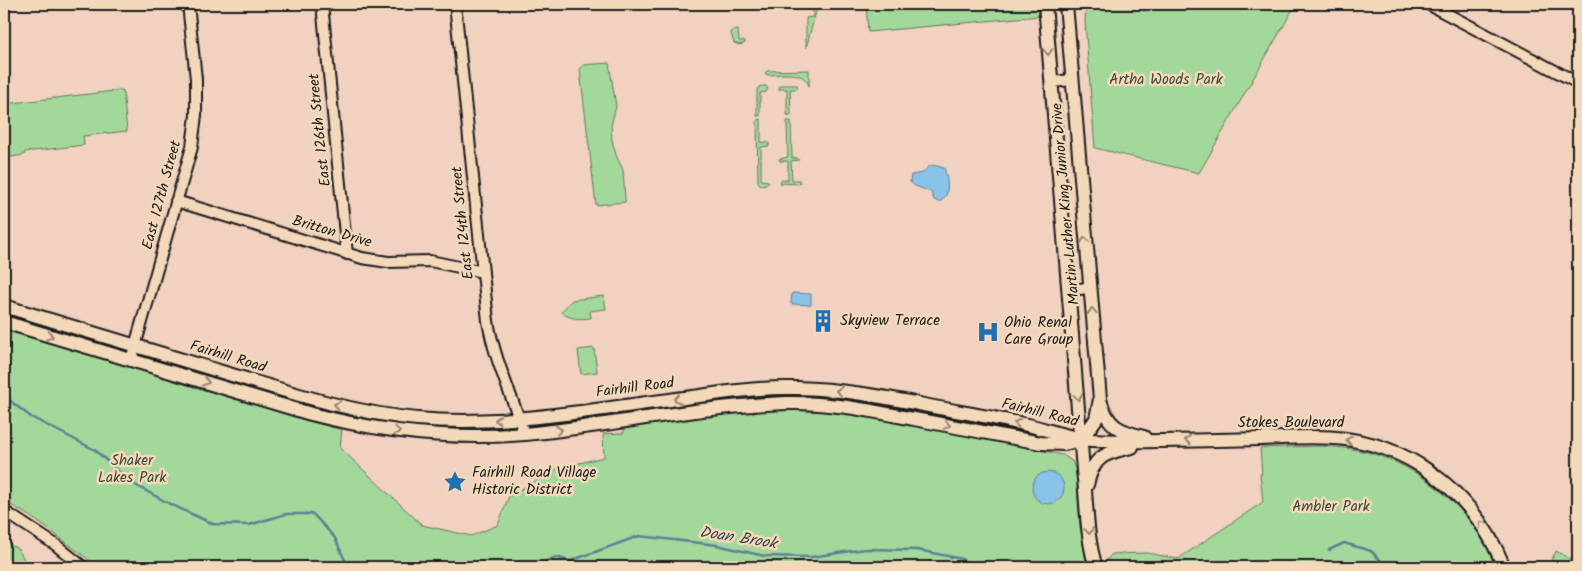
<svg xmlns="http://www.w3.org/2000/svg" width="1582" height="571" font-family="Kalam,sans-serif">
  <rect width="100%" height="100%" fill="#f1d1c0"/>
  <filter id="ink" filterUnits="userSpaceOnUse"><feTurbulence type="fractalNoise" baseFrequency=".02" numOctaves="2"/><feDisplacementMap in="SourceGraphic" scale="10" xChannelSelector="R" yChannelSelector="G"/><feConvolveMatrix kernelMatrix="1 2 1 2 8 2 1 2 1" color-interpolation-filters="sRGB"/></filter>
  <g filter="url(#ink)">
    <path fill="#a3d89b" stroke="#607a5c" d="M813 4H818L806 48V18L813 17Z
      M866 4H1039V16L868 32Z
      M1086 4H1296L1199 173 1095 148 1085 22Z
      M733 30H738L739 41H745V43L740 45 734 43 731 33Z
      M609 63 616 106 611 126 612 140 616 155 623 170 625 199V202L596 205 580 70 583 65Z
      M809 70V86C804 69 781 75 767 75L765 73 767 71Z
      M780 85H797L798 86 797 89H790L791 115H787V89H779Z
      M763 86H766L768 89 766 92 760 93V116H757V90L759 87Z
      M123 90 127 131 83 136 84 145 25 152 24 155 4 158V104Z
      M761 119V142L769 143V146L761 147V180L768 181 769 183 761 185 758 182 757 120Z
      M787 121H791L792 158H797L799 160 791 161 792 180H799L800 182 798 184 780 183 781 180H788V161H780L779 159 788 157Z
      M604 296 606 309 590 311 591 318C579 319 571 320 561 312L572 300Z
      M4 311 121 346 119 350 4 315Z
      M4 328 301 419 342 430 340 448 422 525 471 536 498 525 509 496 559 468 604 457 603 434 624 433V428C676 421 733 409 786 410 879 411 972 436 1063 455L1072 461 1076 471 1080 527 1087 567H98C68 544 38 519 4 501Z
      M594 348 597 372 581 374 578 350Z
      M146 354 413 423 412 428 347 417 309 408 145 358Z
      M795 392 861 398 860 402 812 397 761 398V394Z
      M745 394 746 399 532 427 531 422Z
      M908 407 1036 433 1035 435 909 410Z
      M424 425H511L508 429 474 430 426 428Z
      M1319 446C1340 447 1360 449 1380 456 1431 474 1477 516 1495 567H1107L1106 561 1112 554 1148 553 1178 559 1263 502 1260 474H1262L1260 448Z
      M4 541 18 549 29 567H4Z
      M1556 551 1578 563V567H1548Z"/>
    <path fill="#89c3e8" stroke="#5d8096" d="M933 165 944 168C948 179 951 197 939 202L934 200 931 192 915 186 910 182 911 175 923 173 928 167Z
      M792 293 811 294V305L791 304Z
      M1032 488a16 16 0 1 1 32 0a16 16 0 1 1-32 0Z"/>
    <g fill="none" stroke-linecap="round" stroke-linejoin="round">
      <path stroke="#5d8096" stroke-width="2.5" d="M4 396 31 417 95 450 130 482 168 503 213 524 249 525 286 514H313L335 538 348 567
        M1329 550 1344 543 1371 551 1383 563 1384 567
        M534 567 556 557 570 561 639 536 717 545 764 556 811 557 865 549 918 550 962 559 972 567"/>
      <defs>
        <path id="minor" d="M322 4 347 254
          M455 4 488 321C495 363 512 394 524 434
          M1428 4 1578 83
          M1051 82 1073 80
          M176 201 362 258 388 262 430 261 483 272
          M1069 290 1089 288
          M131 360 192 147 196 115V79L188 4
          M4 511 56 545 83 567"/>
        <path id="major" d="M1045 4 1083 470C1087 502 1086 537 1096 567
          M1066 4 1100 399 1096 419 1081 440
          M4 306C80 329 156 352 232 375 292 393 353 413 417 419 506 427 596 409 685 398 722 393 759 387 796 388 841 389 885 397 929 406 960 412 992 417 1023 424 1045 428 1069 439 1092 440 1147 443 1203 440 1258 439 1287 438 1317 435 1346 439 1419 449 1477 499 1504 567
          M4 322 311 414C381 432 453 440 525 434 612 426 699 406 787 403 830 402 872 411 914 419 956 427 999 435 1041 443L1064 444 1080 440
          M1100 400C1108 427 1119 431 1144 437
          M1087 485C1093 456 1105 453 1132 447"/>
      </defs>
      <use href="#minor" stroke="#1c1c1c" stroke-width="14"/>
      <use href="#major" stroke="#1c1c1c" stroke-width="16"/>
      <use href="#minor" stroke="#f4d8ba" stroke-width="10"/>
      <use href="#major" stroke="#f4d8ba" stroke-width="12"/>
    </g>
    <defs><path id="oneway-chevron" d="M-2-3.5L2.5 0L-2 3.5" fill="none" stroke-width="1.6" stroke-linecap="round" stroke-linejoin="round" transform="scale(1.25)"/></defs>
    <g stroke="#938373">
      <use href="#oneway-chevron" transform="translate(1048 52) rotate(86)"/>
      <use href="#oneway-chevron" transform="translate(1085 240) rotate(-95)"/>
      <use href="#oneway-chevron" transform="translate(1092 311) rotate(-95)"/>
      <use href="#oneway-chevron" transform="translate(50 336) rotate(17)"/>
      <use href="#oneway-chevron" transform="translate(206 382) rotate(17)"/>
      <use href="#oneway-chevron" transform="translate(839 391) rotate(-174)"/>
      <use href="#oneway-chevron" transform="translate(1078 397) rotate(85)"/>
      <use href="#oneway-chevron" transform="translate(677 399) rotate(173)"/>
      <use href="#oneway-chevron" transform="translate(337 405) rotate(-166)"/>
      <use href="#oneway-chevron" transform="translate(498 420) rotate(178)"/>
      <use href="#oneway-chevron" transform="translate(1017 423) rotate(-169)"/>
      <use href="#oneway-chevron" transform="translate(947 425) rotate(11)"/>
      <use href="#oneway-chevron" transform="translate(559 430) rotate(-7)"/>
      <use href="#oneway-chevron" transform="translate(397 431) rotate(7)"/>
      <use href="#oneway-chevron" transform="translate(1188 440) rotate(179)"/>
      <use href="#oneway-chevron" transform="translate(1349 440) rotate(-171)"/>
      <use href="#oneway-chevron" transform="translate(1482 524) rotate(-124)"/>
      <use href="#oneway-chevron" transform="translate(1089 531) rotate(83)"/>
    </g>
  </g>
  <defs>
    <symbol id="building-bare" viewBox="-9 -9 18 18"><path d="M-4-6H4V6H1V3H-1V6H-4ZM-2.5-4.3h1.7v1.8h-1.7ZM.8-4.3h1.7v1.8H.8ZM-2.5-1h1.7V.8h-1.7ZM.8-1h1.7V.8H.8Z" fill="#1f6fb2" stroke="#f4d8ba" stroke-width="2.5" paint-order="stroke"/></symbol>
    <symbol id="hospital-bare" viewBox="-9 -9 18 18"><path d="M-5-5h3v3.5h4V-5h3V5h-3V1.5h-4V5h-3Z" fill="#1f6fb2" stroke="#f4d8ba" stroke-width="2.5" paint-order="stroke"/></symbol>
    <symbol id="sight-bare" viewBox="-9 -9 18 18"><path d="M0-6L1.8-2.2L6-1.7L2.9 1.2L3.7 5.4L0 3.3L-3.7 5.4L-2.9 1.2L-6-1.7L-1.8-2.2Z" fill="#1f6fb2" stroke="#f4d8ba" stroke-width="2.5" paint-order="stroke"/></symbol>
  </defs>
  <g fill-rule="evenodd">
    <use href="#building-bare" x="807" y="305" width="32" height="32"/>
    <use href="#hospital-bare" x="972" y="316" width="32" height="32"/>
    <use href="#sight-bare" x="439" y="466" width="32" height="32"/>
  </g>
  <g text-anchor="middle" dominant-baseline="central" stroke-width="5" stroke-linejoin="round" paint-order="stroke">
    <g font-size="15" fill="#3e4b3c" stroke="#f4d8ba">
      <text x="1166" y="80">Artha Woods Park</text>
      <text x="132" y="461">Shaker<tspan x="132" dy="17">Lakes Park</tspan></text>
      <text x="1331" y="507">Ambler Park</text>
    </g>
    <g font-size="15" fill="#1c1c1c" stroke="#f4d8ba">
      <text transform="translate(320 130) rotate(-96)">East 126th Street</text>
      <text transform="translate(162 195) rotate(-75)">East 127th Street</text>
      <text transform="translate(1066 204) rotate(-95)">Martin Luther King Junior Drive</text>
      <text transform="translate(463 223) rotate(-96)">East 124th Street</text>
      <text transform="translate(332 232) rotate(16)">Britton Drive</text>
      <text transform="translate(228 357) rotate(17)">Fairhill Road</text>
      <text transform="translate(635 388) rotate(-7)">Fairhill Road</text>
      <text transform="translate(1040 413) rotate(14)">Fairhill Road</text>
      <text x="1291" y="423">Stokes Boulevard</text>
    </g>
    <g font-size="15" fill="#1c1c1c" stroke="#f4d8ba" text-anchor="start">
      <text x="840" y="321">Skyview Terrace</text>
      <text x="1004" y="323">Ohio Renal<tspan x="1004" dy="17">Care Group</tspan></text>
      <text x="472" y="473">Fairhill Road Village<tspan x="472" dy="17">Historic District</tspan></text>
    </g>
    <g font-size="16" font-style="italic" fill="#37464f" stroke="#f4d8ba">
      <text transform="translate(738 538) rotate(9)">Doan Brook</text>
    </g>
  </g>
  <rect width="1582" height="571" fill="none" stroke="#f4d8ba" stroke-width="20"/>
  <rect x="10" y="10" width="1562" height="551" fill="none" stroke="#1c1c1c" stroke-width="2" filter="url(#ink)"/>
</svg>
